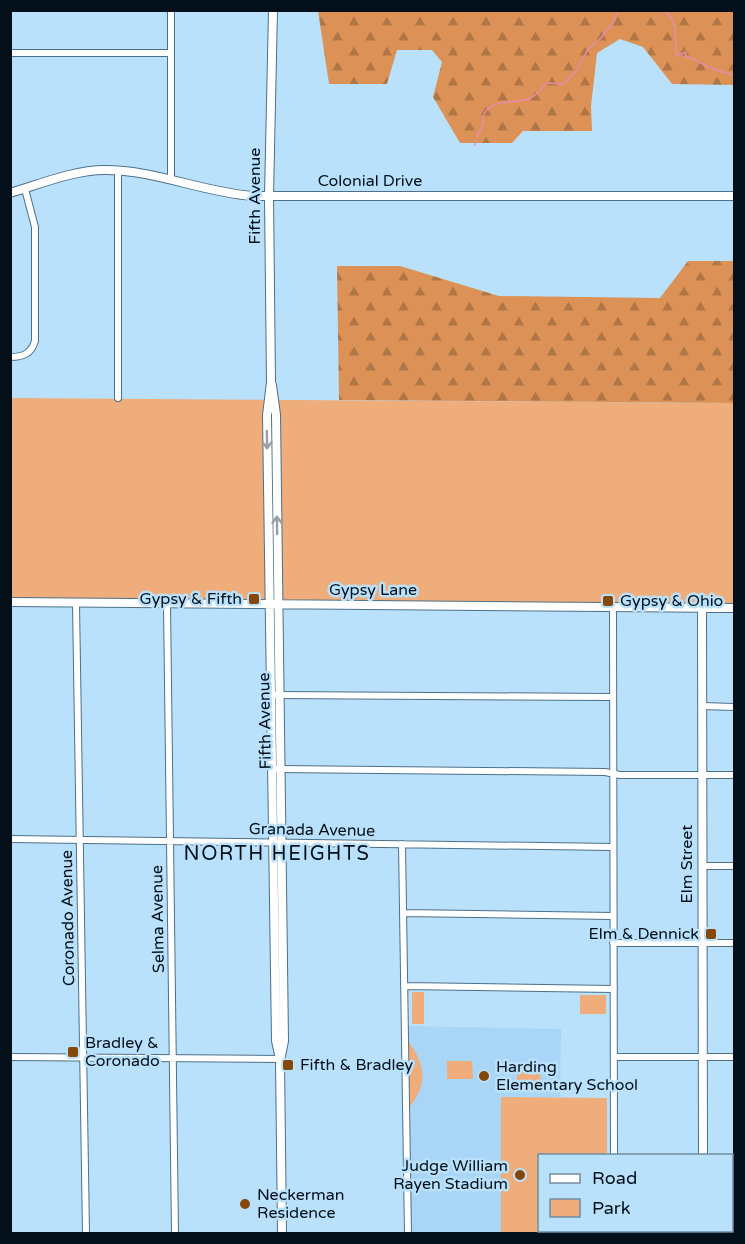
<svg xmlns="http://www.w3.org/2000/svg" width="745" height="1244" font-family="'Varela Round',sans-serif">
  <defs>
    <pattern id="forest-firs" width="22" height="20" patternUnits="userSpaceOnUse" patternTransform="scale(1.5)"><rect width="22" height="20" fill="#dc9256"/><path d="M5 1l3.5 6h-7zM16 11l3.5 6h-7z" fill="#b07646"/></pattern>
  </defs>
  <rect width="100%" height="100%" fill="#bae1fc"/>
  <path fill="#a9d6f6" d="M405 1026 561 1029 560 1097H501V1233H408Z"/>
  <path fill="#eead7a" d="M10 398 734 403V608L278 605 280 1059 269 605 11 602Z
    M412 992H424V1024H412Z
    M580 995H606V1014H580Z
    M405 1038C427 1063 429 1086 406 1111Z
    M447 1061H472L473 1079H447Z
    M517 1069H540L541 1089H517Z
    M501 1097 607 1098V1155L540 1156V1230H608V1233H501Z"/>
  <path fill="url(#forest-firs)" d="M318 11H734V85L672 84 643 47 620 39 597 53 591 106 592 131H523L512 143H460L433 97 442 62 432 50H397L387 84H329Z
    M688 261H734V403L339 400 337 266H400L499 296 660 298Z"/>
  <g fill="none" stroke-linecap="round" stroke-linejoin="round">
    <path stroke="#e78bab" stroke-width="1.5" d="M662 10C681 18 673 41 677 56L686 52V57C695 58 700 64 709 67 717 71 726 73 734 75
      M475 145C475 136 481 132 483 123 484 119 482 118 484 114 492 98 516 104 529 99 536 96 541 89 547 83L563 84 577 70 588 49 600 39 613 23 618 10"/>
    <defs>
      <path id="street" d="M171 10V180
        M10 53H171
        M118 171V398
        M10 357C23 357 31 354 35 341V227L25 189
        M76 603 86 1234
        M167 604 175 1234
        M613 607 614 1156
        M277 695 613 697
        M702 706 734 707
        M276 769 605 772 620 775H734
        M10 839 613 847
        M402 844 408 1234
        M702 866H734
        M403 913 613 916
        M613 943H734
        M405 986 614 989
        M10 1057 280 1059
        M614 1057H734
        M732 1169H734
        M614 1230V1234"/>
      <path id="secondary" d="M273 10 269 196 271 382 267 415 276 1041 280 1059 282 1234
        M10 193C40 184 74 170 105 170 155 170 202 192 252 196H734
        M272 385 276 415 284 1041 281 1056
        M10 602 734 608
        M702 608 703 1156
        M703 1230V1234"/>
    </defs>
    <use href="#street" stroke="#4d7088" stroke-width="8"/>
    <use href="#secondary" stroke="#4d7088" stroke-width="10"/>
    <use href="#street" stroke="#fff" stroke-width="6"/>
    <use href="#secondary" stroke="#fff" stroke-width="8"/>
  </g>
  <defs><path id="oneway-shaft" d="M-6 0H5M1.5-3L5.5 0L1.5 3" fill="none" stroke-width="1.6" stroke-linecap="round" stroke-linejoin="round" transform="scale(1.5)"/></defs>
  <g stroke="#9a9fa3">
    <use href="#oneway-shaft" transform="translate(267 440) rotate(89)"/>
    <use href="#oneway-shaft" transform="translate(277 525) rotate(-91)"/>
  </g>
  <g fill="#854807" stroke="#bae1fc" stroke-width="2">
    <rect x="248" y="593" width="12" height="12" rx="3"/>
    <rect x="602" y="595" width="12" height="12" rx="3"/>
    <rect x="705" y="928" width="12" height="12" rx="3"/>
    <rect x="67" y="1046" width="12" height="12" rx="3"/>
    <rect x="282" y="1059" width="12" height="12" rx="3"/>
    <circle cx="484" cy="1076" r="6"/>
    <circle cx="520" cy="1175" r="6"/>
    <circle cx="245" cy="1204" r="6"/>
  </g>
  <g text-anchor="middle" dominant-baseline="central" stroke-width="5" stroke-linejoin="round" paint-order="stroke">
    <g font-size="16" fill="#031019" stroke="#bae1fc">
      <text x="370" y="181">Colonial Drive</text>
      <text transform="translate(255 196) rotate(-90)">Fifth Avenue</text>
      <text x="373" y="590">Gypsy Lane</text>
      <text transform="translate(265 721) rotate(-91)">Fifth Avenue</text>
      <text transform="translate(312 830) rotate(1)">Granada Avenue</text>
      <text transform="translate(687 864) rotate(-90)">Elm Street</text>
      <text transform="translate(68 918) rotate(-91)">Coronado Avenue</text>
      <text transform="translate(158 919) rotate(-91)">Selma Avenue</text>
    </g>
    <g font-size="16" fill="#031019" stroke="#bae1fc" text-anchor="start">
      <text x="242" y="599" text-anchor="end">Gypsy &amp; Fifth</text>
      <text x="620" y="601">Gypsy &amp; Ohio</text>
      <text x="699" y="934" text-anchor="end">Elm &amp; Dennick</text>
      <text x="85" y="1043">Bradley &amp;<tspan x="85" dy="18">Coronado</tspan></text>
      <text x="300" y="1065">Fifth &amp; Bradley</text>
      <text x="496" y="1067">Harding<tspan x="496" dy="18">Elementary School</tspan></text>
      <text x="508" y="1166" text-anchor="end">Judge William<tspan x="508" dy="18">Rayen Stadium</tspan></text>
      <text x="257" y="1195">Neckerman<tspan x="257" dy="18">Residence</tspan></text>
    </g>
    <g font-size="20" letter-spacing="1.5" fill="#031019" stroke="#bae1fc">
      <text x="277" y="854">NORTH HEIGHTS</text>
    </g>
  </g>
  <rect width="745" height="1244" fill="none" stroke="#031019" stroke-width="24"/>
  <rect x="538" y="1154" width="195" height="78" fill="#bae1fc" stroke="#718da1" stroke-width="1.5"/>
  <rect x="550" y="1174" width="30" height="9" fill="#ffffff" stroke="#718da1" stroke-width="1.5"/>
  <text x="592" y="1184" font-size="18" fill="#031019">Road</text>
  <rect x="550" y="1199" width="30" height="18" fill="#eead7a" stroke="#718da1" stroke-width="1.5"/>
  <text x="592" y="1214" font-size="18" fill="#031019">Park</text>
</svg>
